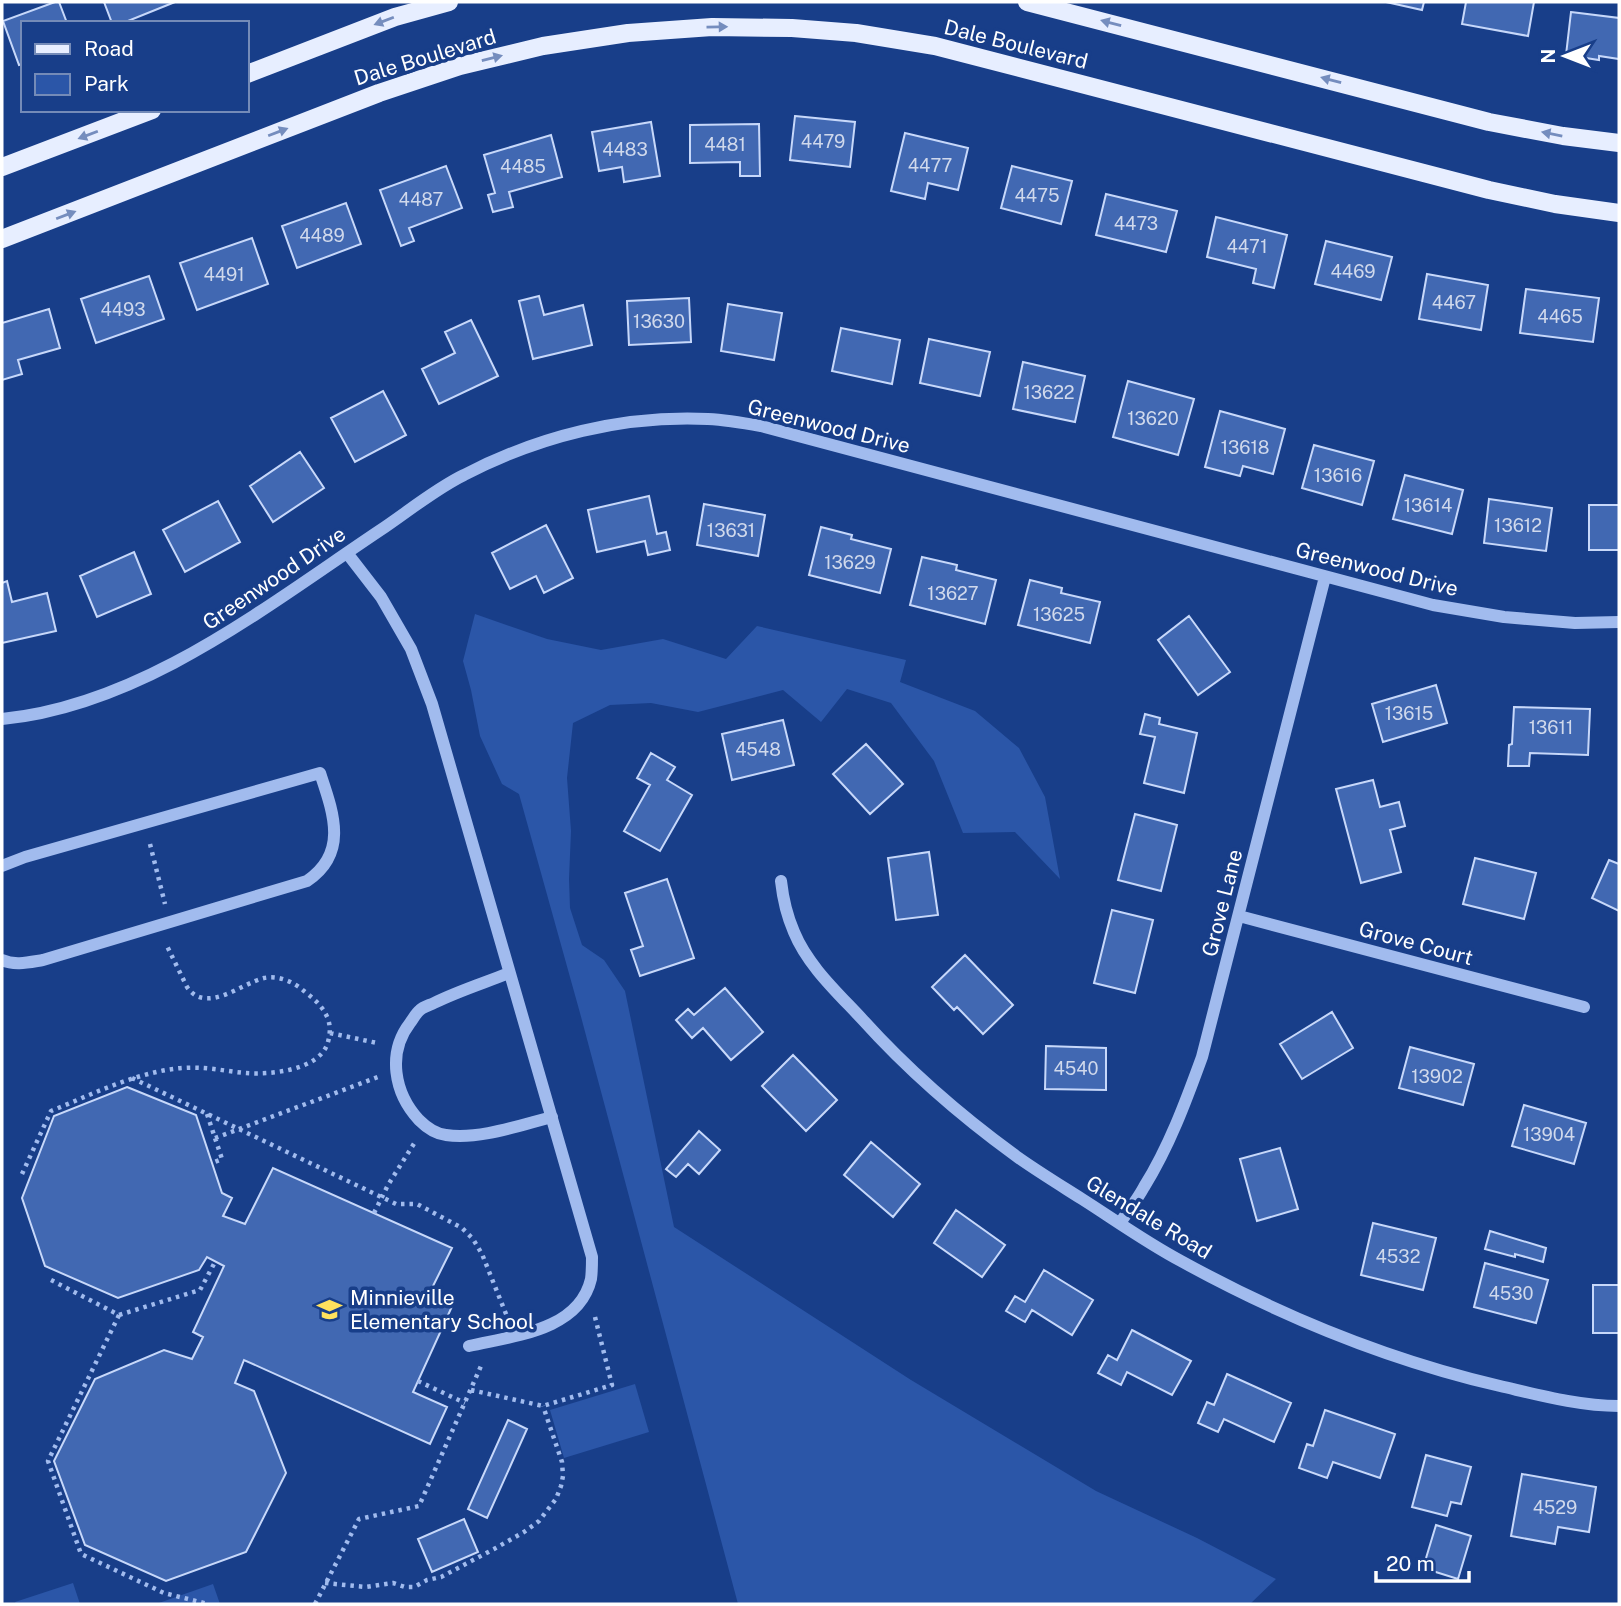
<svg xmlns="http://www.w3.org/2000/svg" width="1621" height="1606" font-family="'Public Sans',sans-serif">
  <rect width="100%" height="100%" fill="#183e89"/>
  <path fill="#2b56a8" d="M475 614 547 639 601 650 663 639 726 659 757 626 906 660 900 682 975 711 1019 748 1045 797 1060 879 1015 832 963 833 934 761 891 703 847 689 821 722 783 690 698 712 651 703 610 705 573 723 567 778 571 831 569 879 570 908 582 945 604 960 625 991 674 1227 911 1380 1096 1491 1197 1538 1276 1579 1250 1604H738L580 1013 519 794 502 784 480 736 471 690 463 661Z
    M635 1384 649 1432 564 1458 550 1410Z
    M73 1583 80 1604H16L15 1602Z
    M213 1584 220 1604H156Z"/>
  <path fill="#4168b2" stroke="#c7d8fa" stroke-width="2" d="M55 2H59L67 23H23V64L19 65 3 21Z
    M104 2H175L123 23H112Z
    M1386 2H1424L1422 10Z
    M1466 2H1534L1528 36 1462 24Z
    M1571 12 1619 18V59L1599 56V60L1566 55Z
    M795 116 855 122 850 167 790 160Z
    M651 122 660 176 624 182 622 167 599 171 592 132Z
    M759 124 760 176H740V162L690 163V125Z
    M905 133 968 148 958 190 928 183 925 199 891 191Z
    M551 135 562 177 509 192 513 207 493 212 488 195 495 193 484 155Z
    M446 166 462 208 409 228 414 241 401 246 380 190Z
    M1012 166 1072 181 1061 224 1001 208Z
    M1106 194 1177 211 1166 252 1096 235Z
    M346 203 361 244 297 268 282 226Z
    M1216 217 1287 235 1274 288 1253 283 1256 269 1207 257Z
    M252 238 268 284 197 310 180 263Z
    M1326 241 1392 257 1381 300 1315 284Z
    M1427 274 1488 285 1481 330 1419 319Z
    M149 276 164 319 96 343 81 299Z
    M1526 289 1599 298 1593 342 1520 333Z
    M539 296 544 315 583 305 592 345 533 359 519 301Z
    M689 298 691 342 629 345 627 301Z
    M728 304 782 313 774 360 721 351Z
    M49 309 60 348 18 360 22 374 2 380V323Z
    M471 320 498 376 439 404 422 369 455 353 445 332Z
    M841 328 900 340 892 384 832 371Z
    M929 339 990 352 980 396 920 383Z
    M1023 362 1085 376 1075 422 1013 409Z
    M1128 381 1194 399 1178 455 1113 437Z
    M383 391 406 435 355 462 331 418Z
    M1220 411 1285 429 1273 474 1243 466 1240 476 1205 467Z
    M1314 445 1374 461 1362 505 1302 488Z
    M300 452 324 488 273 522 250 486Z
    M1405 475 1463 490 1452 534 1393 519Z
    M649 496 657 534 666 532 670 550 648 555 645 541 597 552 588 510Z
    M1489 499 1552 508 1546 551 1484 543Z
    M218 501 240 542 185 572 163 530Z
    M704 504 765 515 758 556 697 545Z
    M1589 505H1619V550H1589Z
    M546 525 573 578 544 593 536 576 510 589 492 553Z
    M821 527 852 535 851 539 891 549 880 593 809 575Z
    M134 552 151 594 97 617 80 576Z
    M922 557 957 565 956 570 996 580 985 624 910 605Z
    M1030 580 1062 588 1061 593 1100 602 1090 643 1018 625Z
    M7 581 12 602 47 593 56 631 2 643V583Z
    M1189 616 1230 672 1198 695 1158 640Z
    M1436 685 1447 723 1383 742 1372 704Z
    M1514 707 1590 709 1588 755 1530 753 1529 766H1508L1509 745 1512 744Z
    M1145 714 1160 718 1159 724 1197 733 1184 793 1144 783 1155 737 1140 734Z
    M783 720 794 765 732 780 722 734Z
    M866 744 903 784 870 814 833 774Z
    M651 753 675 767 667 780 692 795 660 851 624 831 650 785 637 778Z
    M1373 780 1380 807 1399 802 1405 826 1390 830 1401 872 1361 883 1336 789Z
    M1135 814 1177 825 1161 891 1118 880Z
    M929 852 938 915 896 920 888 858Z
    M1475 858 1536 873 1524 919 1463 904Z
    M1609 860 1619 864V911L1592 898Z
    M667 879 694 958 640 976 631 950 643 946 625 893Z
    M1112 910 1153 920 1135 993 1094 983Z
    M965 955 1013 1005 983 1034 957 1007 954 1010 932 987Z
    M725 988 763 1032 731 1060 703 1028 692 1038 676 1020 688 1009 694 1015Z
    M1332 1012 1353 1048 1302 1079 1280 1044Z
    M1046 1046 1106 1048V1090L1045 1089Z
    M1410 1047 1474 1064 1463 1105 1399 1088Z
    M793 1055 837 1100 806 1131 762 1086Z
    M127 1087 196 1115 222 1193 232 1198 223 1216 245 1224 273 1168 452 1248 430 1292 454 1302 413 1392 447 1407 430 1444 244 1360 235 1383 254 1391 286 1473 246 1552 166 1581 85 1545 54 1461 95 1379 164 1350 192 1359 203 1337 193 1332 224 1266 207 1257 199 1270 118 1298 45 1266 22 1198 54 1116Z
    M1524 1105 1586 1123 1574 1164 1512 1146Z
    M699 1131 720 1150 699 1174 688 1164 676 1177 666 1169Z
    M871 1142 920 1184 893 1217 844 1175Z
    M1280 1148 1298 1209 1257 1221 1240 1159Z
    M956 1210 1005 1245 982 1277 934 1243Z
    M1373 1223 1436 1238 1423 1290 1361 1275Z
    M1490 1231 1546 1248 1543 1262 1515 1254V1257L1485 1249Z
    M1485 1263 1548 1280 1536 1323 1474 1307Z
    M1044 1270 1093 1300 1072 1335 1032 1310 1025 1322 1006 1311 1015 1296 1025 1302Z
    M1593 1285H1619V1333H1593Z
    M1132 1330 1191 1361 1172 1395 1127 1372 1121 1385 1098 1373 1108 1355 1117 1360Z
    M1227 1374 1291 1403 1274 1442 1224 1419 1218 1432 1198 1423 1207 1402 1214 1405Z
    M1325 1410 1395 1434 1380 1478 1333 1462 1327 1478 1299 1468 1307 1444 1313 1446Z
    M508 1420 527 1429 487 1518 468 1509Z
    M1426 1455 1471 1467 1461 1504 1451 1502 1447 1516 1412 1507Z
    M1522 1474 1596 1487 1589 1532 1558 1527 1555 1544 1511 1536Z
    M464 1519 478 1552 432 1572 418 1539Z
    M1436 1525 1471 1536 1458 1579 1423 1568Z"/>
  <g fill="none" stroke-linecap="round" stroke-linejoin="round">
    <path stroke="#a1bbee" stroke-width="4.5" stroke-dasharray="3.5 5" stroke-linecap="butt" d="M150 844 165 904
      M330 1033 377 1043
      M132 1078 396 1204H417L462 1228 473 1239 482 1254 508 1319
      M207 1114 222 1159 212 1163
      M215 1138 378 1077
      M22 1174 51 1111C88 1096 122 1079 161 1071 175 1068 190 1067 204 1068 218 1069 232 1072 246 1073 271 1075 317 1070 327 1045 330 1036 331 1028 328 1019 323 1006 314 999 304 991 294 982 278 975 264 978 242 983 206 1015 187 987L166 944
      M374 1213 388 1185 415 1142
      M51 1280 119 1315 200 1290 215 1262
      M119 1315 48 1461 81 1554 164 1593 208 1604
      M418 1381 465 1403
      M471 1390 543 1406 612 1385 595 1317
      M325 1583 366 1587 393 1583 405 1587H414L427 1580 441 1577 494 1549 524 1532 539 1521 556 1499 561 1486 563 1476 562 1462 543 1406
      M315 1604 359 1519 419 1506 481 1366"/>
    <path stroke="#a1bbee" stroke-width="12" d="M347 553 381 597 411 649 432 704 592 1257C592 1264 592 1272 591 1279 579 1331 512 1336 469 1346
      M2 719C144 705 269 604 385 527 410 510 437 488 464 475 539 436 623 415 708 419 726 420 744 423 761 426L1433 605 1504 617 1575 623 1619 622
      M2 866 25 857 320 773C333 812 349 853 307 881L43 960C30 962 15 966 2 960
      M781 881C783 899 787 916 794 932 808 966 838 993 862 1019 908 1070 961 1116 1016 1156 1037 1171 1060 1185 1082 1199 1115 1220 1147 1243 1181 1261 1281 1316 1388 1360 1500 1386 1539 1395 1579 1406 1619 1406
      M1239 916 1584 1007
      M509 973C484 983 458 991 434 1003 430 1005 423 1007 420 1010 416 1013 413 1019 410 1023 387 1053 394 1093 419 1120 426 1127 436 1134 446 1135 479 1140 520 1125 552 1117
      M1120 1223C1128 1211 1137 1200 1144 1187 1169 1147 1186 1101 1202 1057L1325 577"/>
    <path stroke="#e7eeff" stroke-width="18" d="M1027 2 1489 122 1563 136 1619 143
      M247 74 395 17 449 2
      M2 167 152 110
      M2 239 379 93 460 66 543 46 628 33 712 27 792 28 856 33 935 46 1489 190 1555 204 1619 213"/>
  </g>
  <defs><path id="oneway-solid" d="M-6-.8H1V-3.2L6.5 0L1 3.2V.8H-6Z" transform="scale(1.75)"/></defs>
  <g fill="#758dbe">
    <use href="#oneway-solid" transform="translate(384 21) rotate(159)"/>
    <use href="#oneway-solid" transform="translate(1111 23) rotate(-165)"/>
    <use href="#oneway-solid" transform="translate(717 27) rotate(-1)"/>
    <use href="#oneway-solid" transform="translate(492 58) rotate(-14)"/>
    <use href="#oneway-solid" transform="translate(1331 80) rotate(-165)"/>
    <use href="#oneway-solid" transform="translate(278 132) rotate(-21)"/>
    <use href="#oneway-solid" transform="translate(1552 134) rotate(-169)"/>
    <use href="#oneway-solid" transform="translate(88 135) rotate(159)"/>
    <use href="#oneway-solid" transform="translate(66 215) rotate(-21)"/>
  </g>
  <defs>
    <symbol id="school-bare" viewBox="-9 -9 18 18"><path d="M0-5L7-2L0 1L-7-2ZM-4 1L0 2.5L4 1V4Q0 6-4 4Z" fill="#ffe15d" stroke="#183e89" stroke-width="2.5" paint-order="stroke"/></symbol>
  </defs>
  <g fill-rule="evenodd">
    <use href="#school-bare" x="312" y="1292" width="35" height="35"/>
  </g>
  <g text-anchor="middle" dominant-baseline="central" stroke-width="7" stroke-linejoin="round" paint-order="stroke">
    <g font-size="18" fill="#d0d9ec">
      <text x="823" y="141">4479</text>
      <text x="725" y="144">4481</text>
      <text x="625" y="149">4483</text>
      <text x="930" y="165">4477</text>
      <text x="523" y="166">4485</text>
      <text x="1037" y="195">4475</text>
      <text x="421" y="199">4487</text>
      <text x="1136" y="223">4473</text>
      <text x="322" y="235">4489</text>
      <text x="1247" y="246">4471</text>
      <text x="1353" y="271">4469</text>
      <text x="224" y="274">4491</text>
      <text x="1454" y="302">4467</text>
      <text x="123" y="309">4493</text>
      <text x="1560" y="316">4465</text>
      <text x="659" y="321">13630</text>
      <text x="1049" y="392">13622</text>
      <text x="1153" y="418">13620</text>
      <text x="1245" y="447">13618</text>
      <text x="1338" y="475">13616</text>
      <text x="1428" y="505">13614</text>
      <text x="1518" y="525">13612</text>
      <text x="731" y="530">13631</text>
      <text x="850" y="562">13629</text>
      <text x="953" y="593">13627</text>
      <text x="1059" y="614">13625</text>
      <text x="1409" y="713">13615</text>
      <text x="1551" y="727">13611</text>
      <text x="758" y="749">4548</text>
      <text x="1076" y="1068">4540</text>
      <text x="1437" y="1076">13902</text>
      <text x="1549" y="1134">13904</text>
      <text x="1398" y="1256">4532</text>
      <text x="1511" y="1293">4530</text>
      <text x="1555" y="1507">4529</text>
    </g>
    <g font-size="21" fill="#fff" stroke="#183e89">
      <text transform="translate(1016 44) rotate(14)">Dale Boulevard</text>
      <text transform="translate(425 57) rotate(-17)">Dale Boulevard</text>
      <text transform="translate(829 426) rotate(14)">Greenwood Drive</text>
      <text transform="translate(1377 569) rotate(14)">Greenwood Drive</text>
      <text transform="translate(274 578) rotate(-34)">Greenwood Drive</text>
      <text transform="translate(1222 903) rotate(-76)">Grove Lane</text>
      <text transform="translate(1416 943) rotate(15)">Grove Court</text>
      <text transform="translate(1149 1217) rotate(31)">Glendale Road</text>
    </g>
    <g font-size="21" fill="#fff" stroke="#183e89" text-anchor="start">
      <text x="350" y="1297">Minnieville<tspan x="350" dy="24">Elementary School</tspan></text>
    </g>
  </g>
  <rect width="1621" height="1606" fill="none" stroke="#ffffff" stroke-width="7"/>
  <rect x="21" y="21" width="228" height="91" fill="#183e89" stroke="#748bb8" stroke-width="2"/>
  <rect x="35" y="44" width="35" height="10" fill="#e7eeff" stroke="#748bb8" stroke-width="2"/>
  <text x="84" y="56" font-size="21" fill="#ffffff">Road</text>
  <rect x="35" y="74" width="35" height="21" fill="#2b56a8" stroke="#748bb8" stroke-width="2"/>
  <text x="84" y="91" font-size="21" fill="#ffffff">Park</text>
  <g transform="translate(1565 56) rotate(270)" stroke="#183e89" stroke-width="5" paint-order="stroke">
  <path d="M0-5L12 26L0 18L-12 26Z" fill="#ffffff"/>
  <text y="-10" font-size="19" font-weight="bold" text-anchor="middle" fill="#ffffff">N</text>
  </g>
  <path d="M1376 1571v10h93v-10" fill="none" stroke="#ffffff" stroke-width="3.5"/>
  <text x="1386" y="1571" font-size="21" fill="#ffffff" stroke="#183e89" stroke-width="5" paint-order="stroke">20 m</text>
</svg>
